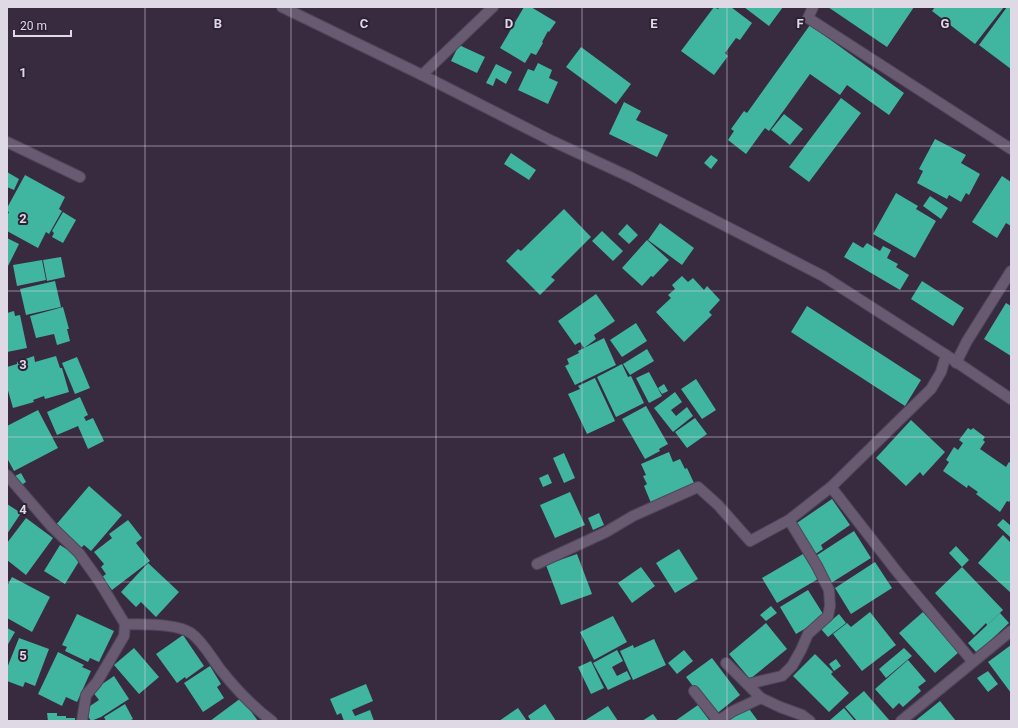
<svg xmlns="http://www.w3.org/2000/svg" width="1018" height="728" font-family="Roboto,sans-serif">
  <rect width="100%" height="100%" fill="#382b40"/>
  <path fill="#40b59f" d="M524 7H531L556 22 549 32 548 31 542 42 543 43 536 55 531 53 525 63 500 48Z
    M714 7 718 9 720 7H731L752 23 740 40 736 38 725 53 728 56 714 75 681 51Z
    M744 7H783L769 26Z
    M828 7H914L887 47Z
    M935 7H1004L975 44 932 11Z
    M1007 7H1011V69L979 45Z
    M810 25 904 93 889 115 847 85 840 95 810 74 769 131 765 128 746 154 728 140 734 131 731 129 744 111 747 113Z
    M459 45 485 57 477 73 451 61Z
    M581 47 631 84 616 104 566 67Z
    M538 63 552 70 549 78 558 82 548 104 518 90 528 69 534 71Z
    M496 64 512 72 506 84 496 78 493 86 486 83Z
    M841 98 861 113 809 182 789 167Z
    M624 102 641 111 636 120 668 135 657 157 609 134Z
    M784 114 803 129 790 145 771 130Z
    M935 139 966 155 961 163 980 174 969 195 966 193 961 202 949 195 947 199 917 183 923 171 919 169Z
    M511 153 536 170 529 180 504 164Z
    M711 155 718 160 711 169 704 163Z
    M7 172 19 179 14 190 7 187Z
    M25 175 65 197 59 209 62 211 49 234 46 232 38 248 7 231V216L9 212 7 211V208Z
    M1002 176 1011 182V226L1006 223 997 238 972 222Z
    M896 193 918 206 916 209 936 221 915 258 873 234Z
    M930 196 948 208 941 219 923 206Z
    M564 209 591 237 551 277 555 280 540 295 506 261 518 249 521 251Z
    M63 212 76 220 63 243 52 237 54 233 52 231Z
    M660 223 694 248 682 265 648 240Z
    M627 224 638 235 629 244 618 234Z
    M602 231 623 251 613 261 592 241Z
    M7 238 19 244 7 268Z
    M647 240 669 260 653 277 651 276 642 286 622 268Z
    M853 242 863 248 867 243 880 251 883 246 891 250 887 258 898 264 896 267 909 275 900 290 844 257Z
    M61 257 65 277 47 281 43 260Z
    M42 260 46 280 17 286 13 265Z
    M682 276 688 282 693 278 704 290 707 286 720 300 709 312 712 315 684 342 656 312 671 298 668 295 675 289 672 285Z
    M55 281 61 307 26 315 20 289Z
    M922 281 964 308 953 326 911 299Z
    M596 294 615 321 594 335 596 339 584 348 580 342 575 345 558 321Z
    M1006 303 1011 306V356L984 339Z
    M807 306 921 380 905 406 791 332Z
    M63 307 69 329H67L70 341 57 345 54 334 36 338 30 316Z
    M14 311 15 316 20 315 27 348 7 352V313Z
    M636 323 647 341 622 357 610 340Z
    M604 338 616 365 575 385 565 366 569 364 567 359 579 353 578 351Z
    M647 349 654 361 630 375 623 364Z
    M34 356 35 362 56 356 60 368H62L69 392 45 399 44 396 33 400 34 402 13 408 7 387V367L17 364V362Z
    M77 357 90 388 75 394 62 363Z
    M622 364 628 377 631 376 644 403 616 417 597 377Z
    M649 372 662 396 649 403 636 378Z
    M595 378 615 421 587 434 568 394 580 389 578 386Z
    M696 379 716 410 702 419 681 389Z
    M664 384 668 391 662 394 658 388Z
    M675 392 682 402 671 410 676 416 687 407 693 416 673 432 654 408Z
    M80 397 88 415 84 417 86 421 93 418 104 441 88 449 78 426 57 435 47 412Z
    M646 406 668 444 659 449 660 451 645 459 622 419Z
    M38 410 58 448 14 471 7 458V426Z
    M695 418 707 434 687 448 675 432Z
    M911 420 945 452 923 476 920 472 906 486 876 458Z
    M968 428 971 430 973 428 985 437 983 440 985 442 980 449 1006 467 1009 462 1011 463V499L1009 502 1007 501 1000 512 976 494 978 492 968 485 967 488 943 471 949 462 946 460 954 447 958 450 963 443 959 440Z
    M669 452 673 462 680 459 685 469 687 468 694 483 651 503 644 486 647 484 643 476 646 475 641 464Z
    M564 453 575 478 564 483 553 458Z
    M21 473 26 482 20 486 15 476Z
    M548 474 552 483 543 487 539 478Z
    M89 486 122 515 91 551 84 545 81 548 55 526Z
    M570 492 585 525 555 538 540 505Z
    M832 499 850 525 821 545 823 549 814 555 794 525Z
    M7 504 21 513 7 534Z
    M599 513 604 525 593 530 588 518Z
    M26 518 53 538 26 575 7 560V543Z
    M1003 519 1011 526 1010 537 997 525Z
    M128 520 142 538 136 543 150 561 112 590 102 577 106 574 101 567 104 564 94 552 112 538 109 534Z
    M854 531 871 558 831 583 814 557Z
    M1003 535 1011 543V593L978 563Z
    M60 545 81 558 65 584 44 571Z
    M956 546 969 560 962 567 949 553Z
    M679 549 698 579 675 593 656 563Z
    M577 554 592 594 561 605 546 565Z
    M803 554 818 579 777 603 762 578Z
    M875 562 892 588 851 614 835 588Z
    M148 563 179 592 156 617 141 602 136 607 121 592Z
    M641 567 655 586 632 603 618 583Z
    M962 567 1003 610 987 625 986 623 974 635 935 593Z
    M12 577 50 597 32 632 7 618V586Z
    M808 590 825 617 796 634 780 607Z
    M771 606 777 613 766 621 760 615Z
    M870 612 896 645 862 671 833 634 847 623 851 627Z
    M923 612 959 652 935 673 899 633Z
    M1000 613 1009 623 977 653 968 643Z
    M77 614 114 631 99 662 90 658 88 662 65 651 67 647 62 645Z
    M839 614 846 623 828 637 821 629Z
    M613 616 627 642 594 660 580 632Z
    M766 623 787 649 750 679 729 654Z
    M7 628 15 632 7 646Z
    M183 635 204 666 186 679 185 677 177 683 156 654Z
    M19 638 49 649 35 686 25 682 23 687 7 681V668Z
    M654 639 666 665 633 680 620 651 633 645 634 648Z
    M1011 645V693L988 662Z
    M134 648 159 677 139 694 114 665Z
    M904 648 912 656 886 678 879 669Z
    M617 650 623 661 612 667 617 676 627 671 631 679 608 690 593 663Z
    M684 650 693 661 677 674 668 663Z
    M58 652 84 665 82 667 91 671 77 702 66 697 62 706 38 694Z
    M815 654 833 672 831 674 849 693 829 712 793 676Z
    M712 658 740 695 715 715 686 677Z
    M836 659 841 666 834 671 829 664Z
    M908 660 926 681 918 687 921 691 903 707 899 703 893 709 875 689Z
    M591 661 604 688 591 694 578 667Z
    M210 666 221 684 217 687 224 698 203 712 184 683Z
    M988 671 998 684 988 692 977 678Z
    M114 676 129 699 101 717 91 721 84 710 99 700 92 691Z
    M366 684 373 701 352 710 355 716 370 710 374 721H344L341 713 337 715 330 699Z
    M864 691 890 721H857L845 707Z
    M241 698 258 721H210Z
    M940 701 956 721H915Z
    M125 704 133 719 129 721H106L104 717Z
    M545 704 556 721H531L528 716Z
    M698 705 709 720 707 721H675Z
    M608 706 618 721H584Z
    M747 706 758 721H728Z
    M518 708 527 721H499Z
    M844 708 855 721H829Z
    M47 713H57V716H66V718H75V721H48Z
    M653 714 658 721H642Z"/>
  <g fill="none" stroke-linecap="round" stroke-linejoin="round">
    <defs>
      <path id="minor" d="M813 7 808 18 1011 149
        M422 75 493 7
        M7 142 80 177
        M956 363 967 341 1011 271
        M7 475 52 527 79 553 99 581 125 624C143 625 176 623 191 633 203 642 211 657 220 669 235 688 253 707 272 721
        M831 487 931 389 941 372 946 355
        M537 564 606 532 633 516 698 487 718 505 750 541 789 520 831 487 898 573 973 662
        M726 663 761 698 780 707 802 715 810 721
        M748 684 782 676 792 666 801 650 808 634 828 616 830 606 829 590 817 566 789 520
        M694 691 718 721
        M82 721 86 695 97 682 124 636 125 624
        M718 721 733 711 761 698
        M901 721 1011 631"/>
      <path id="tertiary" d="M282 7 422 75 550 140 630 177 823 276 946 355 1011 399"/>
    </defs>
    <use href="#minor" stroke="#514758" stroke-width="12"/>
    <use href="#tertiary" stroke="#514758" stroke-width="12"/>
    <use href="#minor" stroke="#675a71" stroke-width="10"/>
    <use href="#tertiary" stroke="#675a71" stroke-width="10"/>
  </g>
  <path fill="none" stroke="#dfd8e5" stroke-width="1" stroke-opacity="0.55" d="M145 7V721M291 7V721M436 7V721M582 7V721M727 7V721M873 7V721M7 146H1011M7 291H1011M7 437H1011M7 582H1011"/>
  <g font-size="13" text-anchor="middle" font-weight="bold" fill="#dfd8e5" stroke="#2d2235" stroke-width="4" stroke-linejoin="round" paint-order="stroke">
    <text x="218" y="28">B</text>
    <text x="364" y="28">C</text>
    <text x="509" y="28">D</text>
    <text x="654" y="28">E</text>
    <text x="800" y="28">F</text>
    <text x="945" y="28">G</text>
    <text x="23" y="77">1</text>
    <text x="23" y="223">2</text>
    <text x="23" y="369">3</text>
    <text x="23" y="514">4</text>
    <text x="23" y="660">5</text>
  </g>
  <rect width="1018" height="728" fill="none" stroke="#dfd8e5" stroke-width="16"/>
  <path d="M14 30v6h57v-6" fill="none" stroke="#dfd8e5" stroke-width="2"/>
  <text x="20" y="30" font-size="12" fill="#dfd8e5" stroke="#2d2235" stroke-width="3" paint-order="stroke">20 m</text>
</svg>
